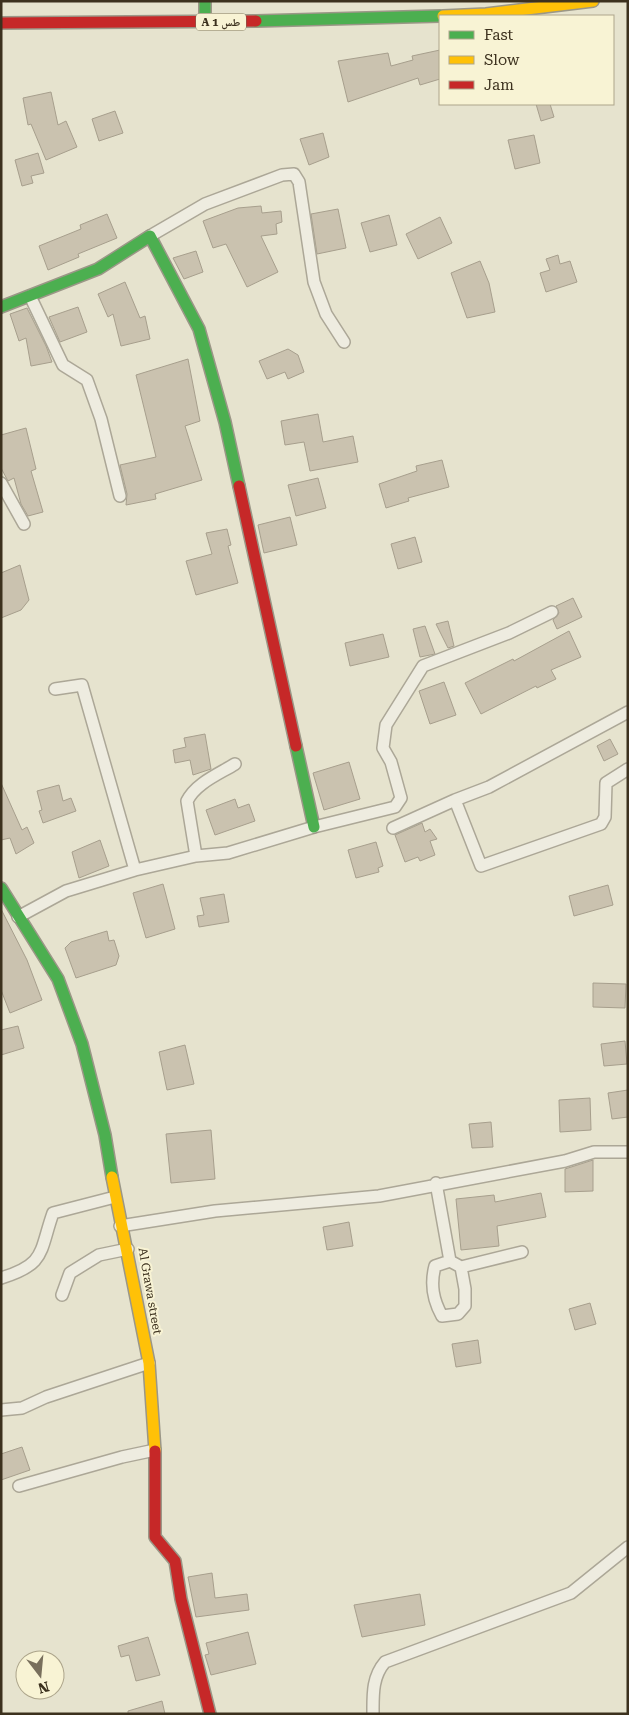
<svg xmlns="http://www.w3.org/2000/svg" width="629" height="1715" font-family="'Roboto Serif','Noto Naskh Arabic',serif">
  <rect width="100%" height="100%" fill="#e6e3ce"/>
  <path fill="#cac2af" stroke="#a79f8d" d="M440 50V79L420 85 418 78 348 102 338 61 388 53 391 66 413 60 412 56Z
    M51 92 58 125 66 121 77 147 46 160 31 124 28 125 23 98Z
    M536 104H550L554 117 541 121Z
    M115 111 123 133 99 141 92 119Z
    M323 133 329 157 309 165 300 139Z
    M534 135 540 163 515 169 508 140Z
    M38 153 44 173 31 176 33 183 22 186 15 160Z
    M261 206 262 213 281 211 282 222 276 224 277 234 261 236 278 272 247 287 226 244 213 248 203 221 238 208Z
    M338 209 346 248 317 254 311 214Z
    M107 214 117 238 78 254 79 257 48 270 39 246 81 229 80 225Z
    M389 215 397 245 370 252 361 223Z
    M440 217 452 243 418 259 406 234Z
    M196 251 203 272 184 279 173 258Z
    M558 255 560 264 570 261 577 282 546 292 540 273 550 270 546 259Z
    M480 261 489 283 495 312 467 318 451 273Z
    M125 282 140 318 145 316 150 339 121 346 113 314 108 317 98 294Z
    M78 307 87 332 60 342 49 317Z
    M27 308 46 346 52 362 31 366 26 338 19 341 10 314Z
    M288 349 298 355 304 372 288 379 285 372 267 379 259 361Z
    M188 359 200 421 185 426 202 480 155 494 156 499 126 505 127 494 120 465 156 457 136 375Z
    M318 414 323 442 353 436 358 462 310 471 304 442 285 445 281 421Z
    M26 428 36 469 31 471 43 512 28 516 21 504 14 478 8 481 1 468V435Z
    M442 460 449 487 408 498 409 501 386 508 379 484 417 471 416 466Z
    M318 478 326 508 296 516 288 485Z
    M290 517 297 545 264 553 258 525Z
    M227 529 231 545 228 546 238 583 196 595 186 561 212 554 206 533Z
    M415 537 422 562 398 569 391 544Z
    M20 565 29 600 21 610 1 618V573Z
    M573 598 582 617 557 629 553 620 559 613 556 606Z
    M448 621 454 646 448 648 436 624Z
    M425 626 435 654 420 657 413 629Z
    M569 631 581 657 551 670 556 679 537 688 536 686 481 714 465 683 513 659 514 661Z
    M383 634 389 657 350 666 345 643Z
    M444 682 456 715 430 724 419 691Z
    M205 734 211 769 193 775 190 760 175 763 173 750 186 747 184 738Z
    M610 739 618 754 604 761 597 746Z
    M349 762 360 799 324 810 313 773Z
    M1 783 22 830 27 827 34 843 16 854 10 838 1 840Z
    M59 785 63 801 71 798 76 811 43 823 39 811 42 810 37 791Z
    M235 799 238 808 249 804 255 821 215 835 206 810Z
    M422 823 425 832 430 829 437 839 430 841 435 855 420 861 418 857 405 862 395 835Z
    M100 840 109 866 79 878 72 852Z
    M376 842 383 866 378 868 379 872 356 878 348 850Z
    M163 884 175 929 146 938 133 893Z
    M608 885 613 905 574 916 569 896Z
    M224 894 229 922 199 927 197 916 204 915 200 898Z
    M1 909 27 960 42 1000 10 1013 1 990Z
    M107 931 109 941 114 940 119 956 116 965 76 978 65 948 71 942Z
    M593 983 626 984 625 1008 593 1007Z
    M18 1026 24 1048 1 1055V1030Z
    M625 1041 627 1064 604 1066 601 1044Z
    M185 1045 194 1084 167 1090 159 1052Z
    M628 1090V1117L612 1119 608 1093Z
    M590 1098 591 1130 560 1132 559 1100Z
    M491 1122 493 1147 472 1148 469 1124Z
    M211 1130 215 1179 171 1183 166 1134Z
    M593 1160V1191L565 1192V1169Z
    M541 1193 546 1217 497 1226 499 1246 461 1250 456 1199 494 1195 495 1202Z
    M349 1222 353 1246 327 1250 323 1227Z
    M590 1303 596 1324 575 1330 569 1309Z
    M478 1340 481 1363 456 1367 452 1344Z
    M22 1447 30 1470 1 1480V1454Z
    M212 1573 215 1598 247 1594 249 1610 196 1617 188 1577Z
    M420 1594 425 1625 362 1637 354 1605Z
    M248 1632 256 1664 211 1675 205 1655 209 1654 206 1643Z
    M148 1637 160 1675 136 1681 129 1655 121 1657 118 1646Z
    M162 1701 165 1714H128V1711Z"/>
  <g fill="none" stroke-linecap="round" stroke-linejoin="round">
    <defs>
      <path id="street" d="M150 236 205 204 282 175 294 174 299 182 314 282 326 314 344 342
        M30 296 63 365 87 380 101 419 120 496
        M1 483 24 524
        M55 689 82 685 135 870
        M455 800 489 787 628 712
        M393 828 455 800 481 866 601 824 605 817 606 783 628 769
        M196 856 187 801C196 783 219 774 235 764
        M18 917 66 891 135 870 196 856 228 853 314 827 395 807 401 798 391 762 383 748 386 725 423 666 509 633 552 612
        M436 1183 450 1261 461 1267 522 1252
        M120 1226 215 1211 379 1196 565 1161 594 1152H628
        M450 1261 435 1266C430 1285 433 1300 442 1316L458 1314 465 1306V1289L461 1267
        M1 1278C46 1264 39 1253 53 1213L115 1197
        M62 1295 70 1273 99 1255 128 1249
        M1 1410 22 1408 46 1397 149 1363
        M19 1486 122 1457 155 1450
        M373 1714C373 1695 372 1677 385 1662L571 1593 628 1547"/>
      <path id="fast" d="M205 1V22
        M256 21 440 16
        M1 307 98 269 150 236 199 329 225 422 239 486
        M296 746 314 827
        M1 888 58 979 82 1044 105 1135 112 1177"/>
      <path id="slow" d="M443 16 486 14 593 1
        M112 1177 149 1363 155 1451"/>
      <path id="jam" d="M1 23 256 21
        M239 486 296 746
        M155 1451V1537L175 1561 181 1599 210 1714"/>
    </defs>
    <use href="#street" stroke="#aca797" stroke-width="14"/>
    <use href="#fast" stroke="#9b9787" stroke-width="14"/>
    <use href="#slow" stroke="#9b9787" stroke-width="14"/>
    <use href="#jam" stroke="#9b9787" stroke-width="14"/>
    <use href="#street" stroke="#eeece0" stroke-width="11"/>
    <use href="#fast" stroke="#4caf50" stroke-width="11"/>
    <use href="#slow" stroke="#ffc107" stroke-width="11"/>
    <use href="#jam" stroke="#c62828" stroke-width="11"/>
  </g>
  <g text-anchor="middle" dominant-baseline="central" stroke-width="4" stroke-linejoin="round" paint-order="stroke">
    <rect fill="#f8f3d4" stroke="#746b55" stroke-width="1" x="196" y="13.5" width="50" height="17" rx="4"/>
    <g font-size="11" font-weight="bold" fill="#3c311e">
      <text x="221" y="22">A 1 طس</text>
    </g>
    <g font-size="12" fill="#3c311e" stroke="#f8f3d4">
      <text transform="translate(150 1291) rotate(80)">Al Grawa street</text>
    </g>
  </g>
  <rect width="629" height="1715" fill="none" stroke="#3c311e" stroke-width="5"/>
  <rect x="439" y="15" width="175" height="90" fill="#f8f3d4" stroke="#ada58b"/>
  <rect x="449" y="31" width="25" height="8" fill="#4caf50" stroke="#ada58b"/>
  <text x="484" y="40" font-size="15" fill="#3c311e">Fast</text>
  <rect x="449" y="56" width="25" height="8" fill="#ffc107" stroke="#ada58b"/>
  <text x="484" y="65" font-size="15" fill="#3c311e">Slow</text>
  <rect x="449" y="81" width="25" height="8" fill="#c62828" stroke="#ada58b"/>
  <text x="484" y="90" font-size="15" fill="#3c311e">Jam</text>
  <g transform="translate(40 1675) rotate(164)"><circle r="24" fill="#f8f3d4" stroke="#ada58b"/>
  <path d="M0-4L9 19L0 12L-9 19Z" fill="#786f5c"/>
  <text y="-8" font-size="14" font-weight="bold" text-anchor="middle" fill="#3c311e">N</text>
  </g>
</svg>
